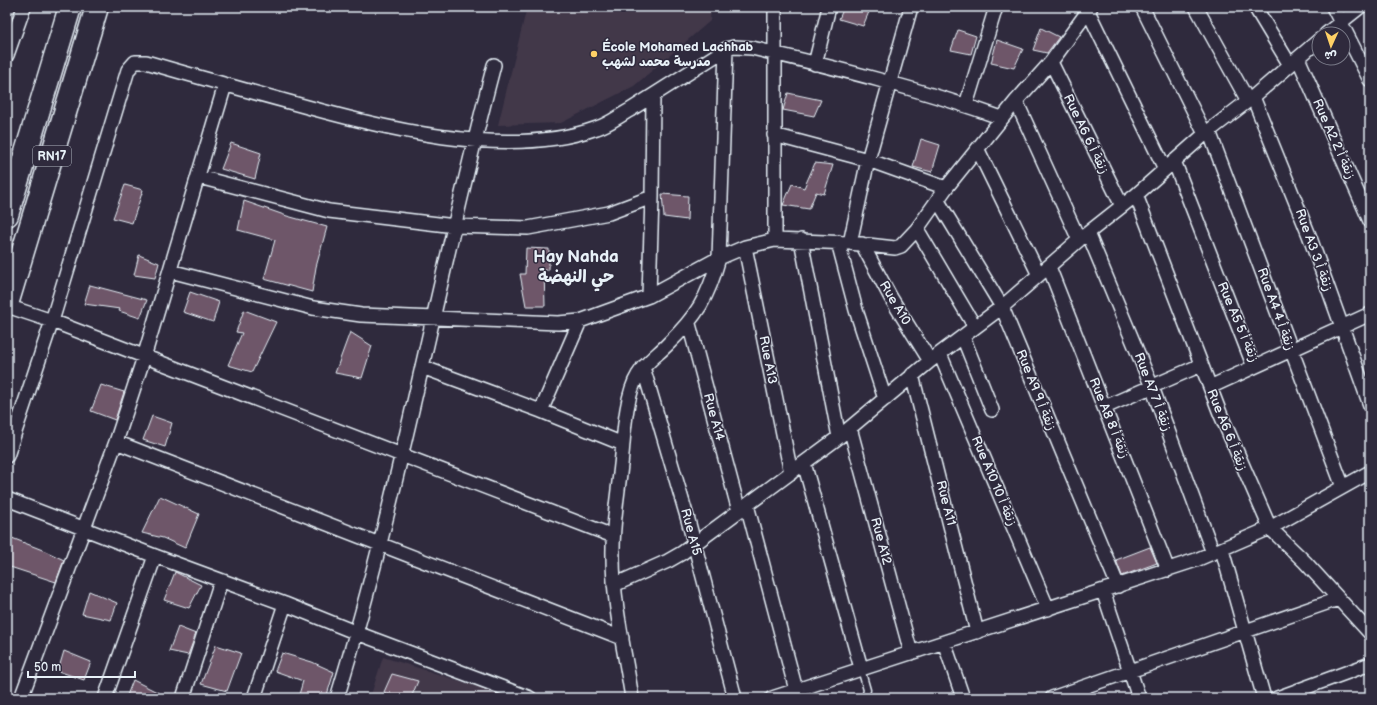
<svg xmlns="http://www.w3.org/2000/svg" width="1377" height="705" font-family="'Balsamiq Sans','Playpen Sans Arabic',sans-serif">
  <rect width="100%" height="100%" fill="#2f2a3d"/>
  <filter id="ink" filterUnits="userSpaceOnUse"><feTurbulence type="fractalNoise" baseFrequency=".025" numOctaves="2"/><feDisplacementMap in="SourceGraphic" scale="8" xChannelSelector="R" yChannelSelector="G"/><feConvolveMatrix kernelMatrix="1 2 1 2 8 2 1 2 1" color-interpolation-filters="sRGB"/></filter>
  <g filter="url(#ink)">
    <path fill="#42384a" d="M527 7H711L710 21 634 86 561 123 498 125Z
      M383 657 515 698H370Z"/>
    <path fill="#6e5769" stroke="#e8f1f8" d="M844 7H871L863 26 839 19Z
      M1041 28 1059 37 1047 53 1033 50Z
      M958 30 976 36 971 54 951 50Z
      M997 40 1023 49 1014 68 991 63Z
      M788 93 821 100 814 116 783 110Z
      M921 139 940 145 932 172 913 167Z
      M231 143 261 153 255 179 221 169Z
      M815 163 833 165 824 194 816 192 809 209 783 205 792 184 804 188Z
      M125 185 143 190 132 223 113 218Z
      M662 194 688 196 687 220 664 217Z
      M244 201 287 216 327 227 316 267 312 292 264 279 275 240 238 230Z
      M526 248 549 249V270H544L545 306H526L520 274H525Z
      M139 255 159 263 155 278 134 275Z
      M90 285 147 300 140 318 119 311 120 309 84 304Z
      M190 292 219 302 213 322 183 312Z
      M244 310 276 322 252 372 228 365 242 333 236 332Z
      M350 332 372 346 362 378 335 373Z
      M101 385 124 392 115 420 91 411Z
      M152 416 172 423 165 447 143 440Z
      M160 496 199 514 185 548 163 538 142 533Z
      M7 536 45 551 64 560 56 582 7 566Z
      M1150 547 1157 563 1122 576 1116 560Z
      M175 572 201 585 189 608 164 600Z
      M89 591 117 603 111 620 82 614Z
      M178 627 196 634 188 655 169 651Z
      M216 645 241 653 227 691 201 684Z
      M64 651 91 662 84 680 58 671Z
      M282 653 312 662 334 672 326 698H298L303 681 275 671Z
      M392 674 418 681 411 698H397L384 692Z
      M133 680 169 698H126Z"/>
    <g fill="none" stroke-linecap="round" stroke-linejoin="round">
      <defs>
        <path id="lane" d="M861 669 867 690 865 698
          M1081 698 1090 688
          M1369 698 1370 697"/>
        <path id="street" d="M1142 7 1205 134
          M1196 7 1248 101
          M1255 7 1290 65
          M1333 7 1370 80
          M1088 11 1165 169
          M1326 34 1360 7
          M7 55 24 7
          M1298 58 1370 221
          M1051 62 1122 206
          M815 64 829 7
          M1253 97 1309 235 1370 405
          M1016 101 1079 240
          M966 105 996 7
          M1209 131 1343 487
          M774 135 868 160 946 188
          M978 150 1039 275
          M1174 161 1254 367
          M199 177 329 211 455 226 528 228 609 213 652 197
          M1136 195 1220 413 1270 528 1305 562 1370 633
          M938 201 1002 307 1118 586
          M917 229 975 327
          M1088 233 1152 387 1213 553
          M775 240V7
          M801 240 839 437
          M838 242 856 310 885 399
          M850 243 868 160 911 7
          M862 244 891 298 930 361
          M745 247 791 473
          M1049 267 1168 570
          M170 271 313 308 361 315 558 323 580 321 649 296 719 258 745 247 775 240 850 243 895 248 901 246 917 229 946 188 1016 101 1051 62 1091 7
          M649 296 652 197 653 96
          M7 306 52 321 613 536
          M689 324 739 511
          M963 337 992 410
          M940 354 1048 609
          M422 367 541 411 623 444
          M643 367 688 520 735 698
          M912 375 977 632
          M1210 387 1370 314
          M1105 407 1201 365
          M541 411 580 321
          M850 428 911 653
          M116 442 622 638
          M7 456 52 321 128 70 135 62H146C194 76 241 89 289 102 380 127 505 161 597 128 609 124 619 116 630 110 662 90 694 69 726 49L734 47 752 48C836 68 921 89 1002 118
          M804 463 861 668
          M7 499 155 556 285 604 357 633 530 698
          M747 505 796 690
          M1222 550 1264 698
          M614 585 668 561 682 553 839 437 930 361 1002 307 1079 240 1136 195 1205 134 1253 97 1319 40
          M1103 591 1139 698
          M944 642 963 698
          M21 698 116 442 144 357 225 85
          M105 698 155 556
          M183 698 221 581
          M254 698 285 604
          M337 698C401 490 438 275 494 65
          M632 698C625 652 613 604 613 557 612 523 619 489 622 455 624 432 626 394 638 375 645 363 657 355 667 345 697 316 708 298 719 258L726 49
          M772 698 1196 560 1270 528 1370 472
          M1052 698 1338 599
          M1277 698 1370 664"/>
        <path id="highway" d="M7 215 70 7
          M7 304 97 7"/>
      </defs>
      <use href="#lane" stroke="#e8f1f8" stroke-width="9"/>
      <use href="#street" stroke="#e8f1f8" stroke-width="16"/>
      <use href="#highway" stroke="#e8f1f8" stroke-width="25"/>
      <use href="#lane" stroke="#2f2a3d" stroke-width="6"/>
      <use href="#street" stroke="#2f2a3d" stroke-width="13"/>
      <use href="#highway" stroke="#2f2a3d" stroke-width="22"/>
    </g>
  </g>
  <circle fill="#ffd166" stroke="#2f2a3d" stroke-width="1.5" cx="594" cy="54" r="4"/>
  <g text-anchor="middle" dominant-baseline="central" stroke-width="3" stroke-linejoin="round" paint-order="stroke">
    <rect fill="#2f2a3d" stroke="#b0b5c0" stroke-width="1" x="33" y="146" width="38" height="20" rx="3"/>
    <g font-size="12" font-weight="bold" fill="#e8f1f8">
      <text x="52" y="156">RN17</text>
    </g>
    <g font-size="13" font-weight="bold" fill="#e8f1f8" stroke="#2f2a3d" text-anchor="start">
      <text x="602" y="47">École Mohamed Lachhab<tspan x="602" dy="15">مدرسة محمد لشهب</tspan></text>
    </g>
    <g font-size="13" fill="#e8f1f8" stroke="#2f2a3d">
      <text transform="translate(1086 134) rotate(64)">Rue A6 زنقة أ 6</text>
      <text transform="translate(1334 139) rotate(66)">Rue A2 زنقة أ 2</text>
      <text transform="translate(1314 250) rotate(70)">Rue A3 زنقة أ 3</text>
      <text transform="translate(895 303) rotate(59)">Rue A10</text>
      <text transform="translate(1276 309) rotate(70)">Rue A4 زنقة أ 4</text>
      <text transform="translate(1238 322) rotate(67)">Rue A5 زنقة أ 5</text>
      <text transform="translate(768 360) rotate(79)">Rue A13</text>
      <text transform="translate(1036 390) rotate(68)">Rue A9 زنقة أ 9</text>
      <text transform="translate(1153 392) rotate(69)">Rue A7 زنقة أ 7</text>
      <text transform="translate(714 417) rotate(75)">Rue A14</text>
      <text transform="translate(1109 418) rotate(68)">Rue A8 زنقة أ 8</text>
      <text transform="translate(1227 430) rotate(68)">Rue A6 زنقة أ 6</text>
      <text transform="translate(994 481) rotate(67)">Rue A10 زنقة أ 10</text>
      <text transform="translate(946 503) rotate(76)">Rue A11</text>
      <text transform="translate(691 532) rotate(75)">Rue A15</text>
      <text transform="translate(881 541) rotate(75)">Rue A12</text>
    </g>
    <g font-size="17" font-weight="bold" fill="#e8f1f8" stroke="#2f2a3d">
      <text x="576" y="257">Hay Nahda<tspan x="576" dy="20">حي النهضة</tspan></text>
    </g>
  </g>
  <rect width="1377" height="705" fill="none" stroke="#2f2a3d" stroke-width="24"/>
  <rect x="12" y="12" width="1353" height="681" fill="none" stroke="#e8f1f8" stroke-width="1.5" filter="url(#ink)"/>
  <g transform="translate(1331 46) rotate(183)"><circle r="19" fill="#2f2a3d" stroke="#797a88"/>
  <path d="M0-3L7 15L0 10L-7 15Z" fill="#ffd166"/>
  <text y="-6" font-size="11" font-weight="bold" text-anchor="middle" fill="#e8f1f8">ش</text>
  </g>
  <path d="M28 671v6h107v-6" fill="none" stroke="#e8f1f8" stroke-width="2"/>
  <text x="34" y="671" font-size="12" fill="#e8f1f8" stroke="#2f2a3d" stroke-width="3" paint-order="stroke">50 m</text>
</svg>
